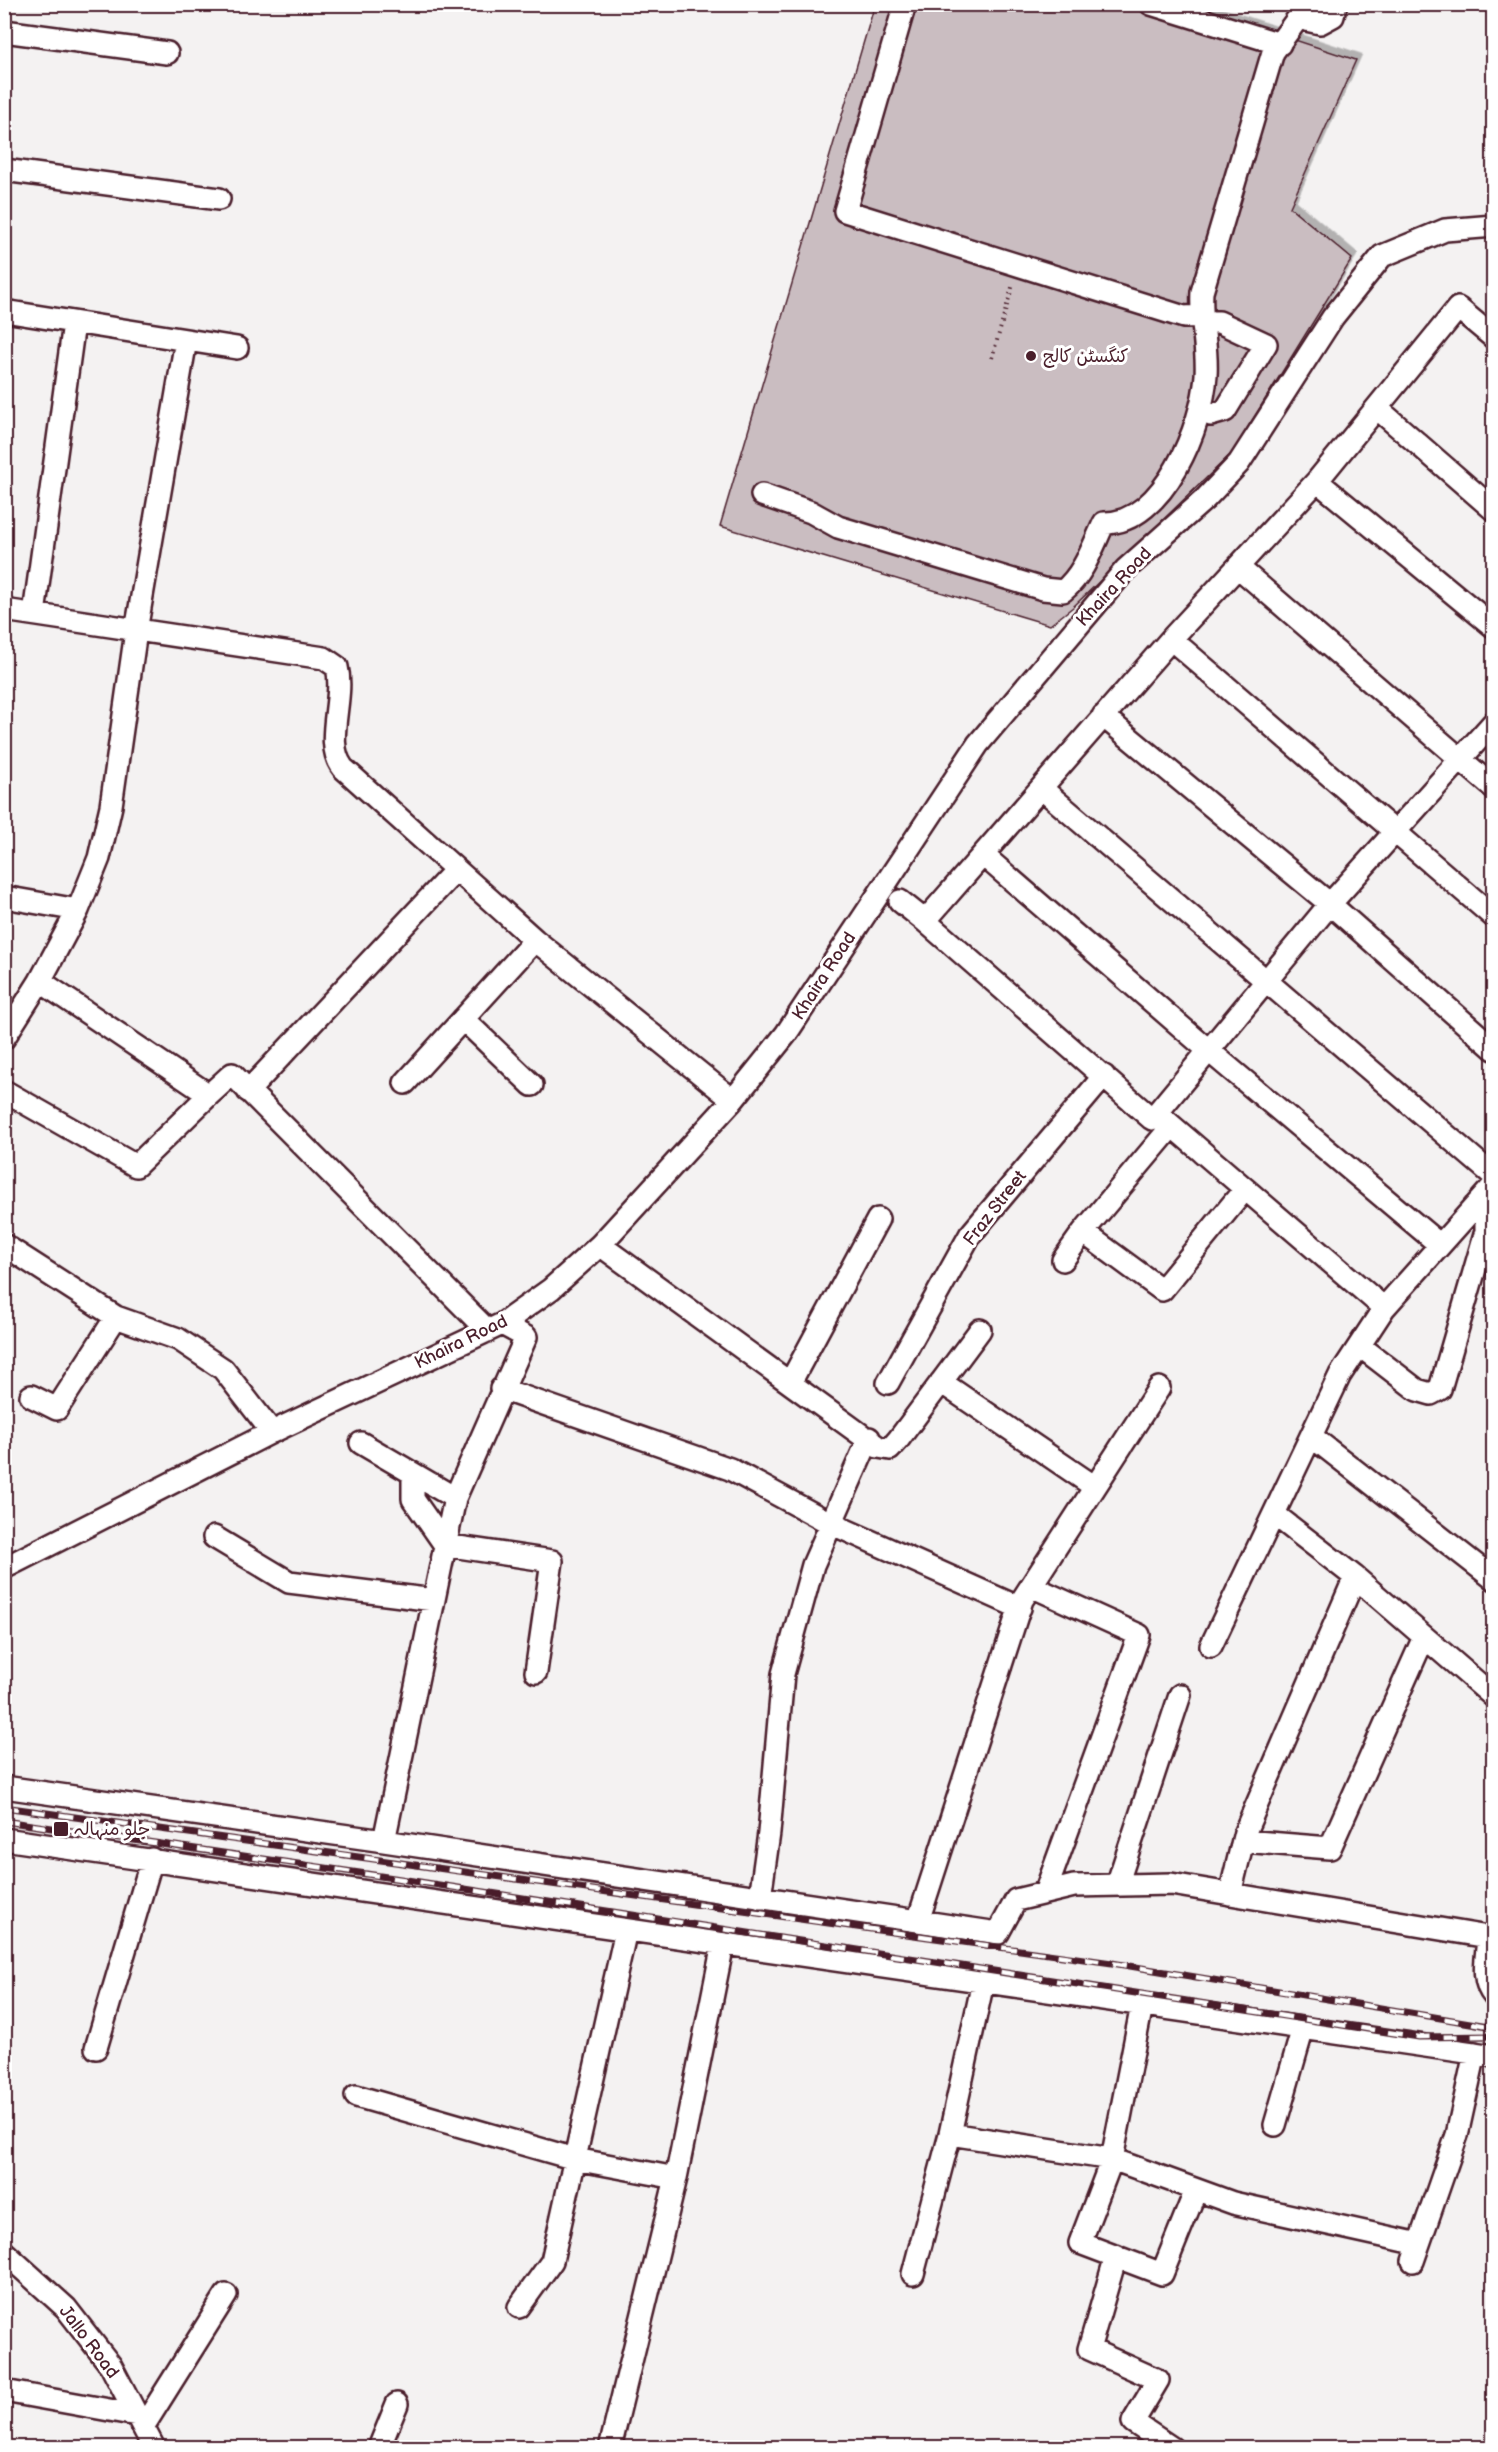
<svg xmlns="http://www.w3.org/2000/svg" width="1498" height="2452" font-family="'Balsamiq Sans','Playpen Sans Arabic',sans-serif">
  <defs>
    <filter id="shadow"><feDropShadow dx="5.5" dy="-5.5" stdDeviation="0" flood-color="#0004"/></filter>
  </defs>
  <rect width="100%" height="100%" fill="#f4f2f2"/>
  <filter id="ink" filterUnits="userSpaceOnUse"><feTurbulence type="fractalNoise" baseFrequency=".0167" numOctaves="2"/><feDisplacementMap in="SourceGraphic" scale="12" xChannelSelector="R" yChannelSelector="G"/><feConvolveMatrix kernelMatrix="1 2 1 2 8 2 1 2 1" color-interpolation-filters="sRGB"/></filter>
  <g filter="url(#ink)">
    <path fill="#cabdc1" stroke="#4a1f2b" stroke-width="1.5" filter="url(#shadow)" d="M875 4H1185L1356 60 1290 207 1352 259 1232 453 1073 607 1050 625 720 526Z"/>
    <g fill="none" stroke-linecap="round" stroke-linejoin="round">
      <defs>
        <path id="minor" d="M905 4 845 211 1184 317 1202 316
          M1151 4 1280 44
          M1298 4 1306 20 1320 23 1333 16 1336 4
          M4 31 167 53
          M4 170 219 199
          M4 311 237 348
          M1378 409 1494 510
          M1202 410 1211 415 1225 411 1266 344 1219 322H1202
          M1317 481 1494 627
          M762 495 811 512 838 527 1043 589 1063 591C1084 574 1093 546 1104 523 1164 524 1203 424 1206 375 1208 347 1200 320 1202 292L1273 52 1301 14
          M1238 567 1494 788
          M4 610 324 658 337 667C345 699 323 743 343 768L535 940 733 1100
          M34 614 74 323
          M1171 639 1494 917
          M1103 716 1330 904 1152 1119 925 921 1171 639 1317 481 1458 308 1494 338
          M1494 722 1330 904 1494 1049
          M1041 788 1494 1176
          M983 855 1208 1050 1440 1245
          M4 897 78 910 40 981 209 1095 232 1074 488 1331
          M900 901 925 921
          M78 910 99 858 111 806 136 631 186 340
          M463 1019 532 1085
          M4 1038 40 981
          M405 1083 535 940
          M4 1091 136 1166 209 1095
          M248 1091 455 871
          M1157 1113 1384 1308 1494 1185
          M1083 1232 1172 1126
          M4 1245 116 1317
          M600 1245 878 1447 890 1449 898 1440 980 1330
          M1063 1260 1083 1232 1162 1290 1245 1189
          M502 1324 526 1337 455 1498 384 1841 998 1933 1016 1900 1074 1886 1171 1884 1494 1938
          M1360 1346 1417 1390 1431 1394 1440 1389 1486 1231V1220L1475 1206
          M941 1382 1095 1487
          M790 1383 878 1219
          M888 1383 970 1235 1104 1076
          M501 1389 730 1469 830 1523 1020 1608
          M31 1396 57 1409 116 1317 178 1339 223 1369 272 1432
          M1311 1436 1494 1579
          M361 1443 455 1498
          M413 1474V1499L445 1545 552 1561 536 1672
          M1274 1514 1355 1577
          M214 1537 289 1582 434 1600
          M4 1568 272 1432 502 1324 551 1289 600 1245 733 1100 786 1034 978 744 1126 569 1205 499 1239 463 1333 317 1382 256 1445 230 1494 226
          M1031 1586 1139 1635 1045 1893
          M1211 1646 1340 1375 1384 1308
          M4 1787 384 1841
          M4 1839 1494 2056
          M1243 1841 1330 1848 1424 1637
          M1117 1885 1180 1695
          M1230 1894 1245 1832 1355 1577 1494 1697
          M760 1898 769 1833 783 1674 813 1565 869 1438
          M918 1921 1022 1600 1159 1388
          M1488 1937C1487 1957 1480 1980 1494 1996
          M983 1982 950 2134 1112 2159 1080 2243 1162 2274 1196 2190
          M1142 2005 1112 2159 1233 2203 1419 2244
          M96 2048 152 1859
          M356 2096 575 2159 676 2178
          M1275 2125 1303 2028
          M4 2252 66 2308 111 2366 154 2448
          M1116 2256 1089 2349 1158 2380 1133 2422 1172 2448
          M1413 2261 1457 2135 1475 2053
          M913 2274 950 2134
          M519 2307 552 2261 626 1930
          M4 2391 137 2415
          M143 2427 226 2295
          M379 2448 397 2404
          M610 2448 676 2178 723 1944"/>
      </defs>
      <use href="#minor" stroke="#4a1f2b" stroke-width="26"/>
      <path stroke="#4a1f2b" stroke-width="4" stroke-dasharray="1.5 4.5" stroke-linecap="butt" d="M992 358 1013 284"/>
      <use href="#minor" stroke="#fff" stroke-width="21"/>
      <defs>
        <path id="rail" d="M4 1807 1112 1963 1494 2027
          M4 1821 394 1878 1419 2037 1494 2036"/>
      </defs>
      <use href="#rail" stroke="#4a1f2b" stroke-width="7"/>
      <use href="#rail" stroke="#fff" stroke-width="4.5" stroke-dasharray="14" stroke-linecap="butt"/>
    </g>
  </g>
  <g fill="#4a1f2b" stroke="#fff" stroke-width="2">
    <circle cx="1031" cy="356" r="6"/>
    <rect x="53" y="1821" width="16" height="16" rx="3"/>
  </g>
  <g text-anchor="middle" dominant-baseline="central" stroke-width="6" stroke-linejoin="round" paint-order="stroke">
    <g font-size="18" fill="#4a1f2b" stroke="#fff" text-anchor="start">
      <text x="1043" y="356">کنگسٹن کالج</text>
      <text x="74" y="1829">جلو منہالہ</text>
    </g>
    <g font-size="18" fill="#4a1f2b" stroke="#fff">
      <text transform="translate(1114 587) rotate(-47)">Khaira Road</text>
      <text transform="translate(824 976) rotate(-57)">Khaira Road</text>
      <text transform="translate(995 1208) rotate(-52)">Fraz Street</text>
      <text transform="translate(461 1342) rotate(-26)">Khaira Road</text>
      <text transform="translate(89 2342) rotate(53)">Jallo Road</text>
    </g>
  </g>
  <rect width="1498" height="2452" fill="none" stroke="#fff" stroke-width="24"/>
  <rect x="12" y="12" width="1474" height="2428" fill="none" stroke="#4a1f2b" stroke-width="2" filter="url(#ink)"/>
</svg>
